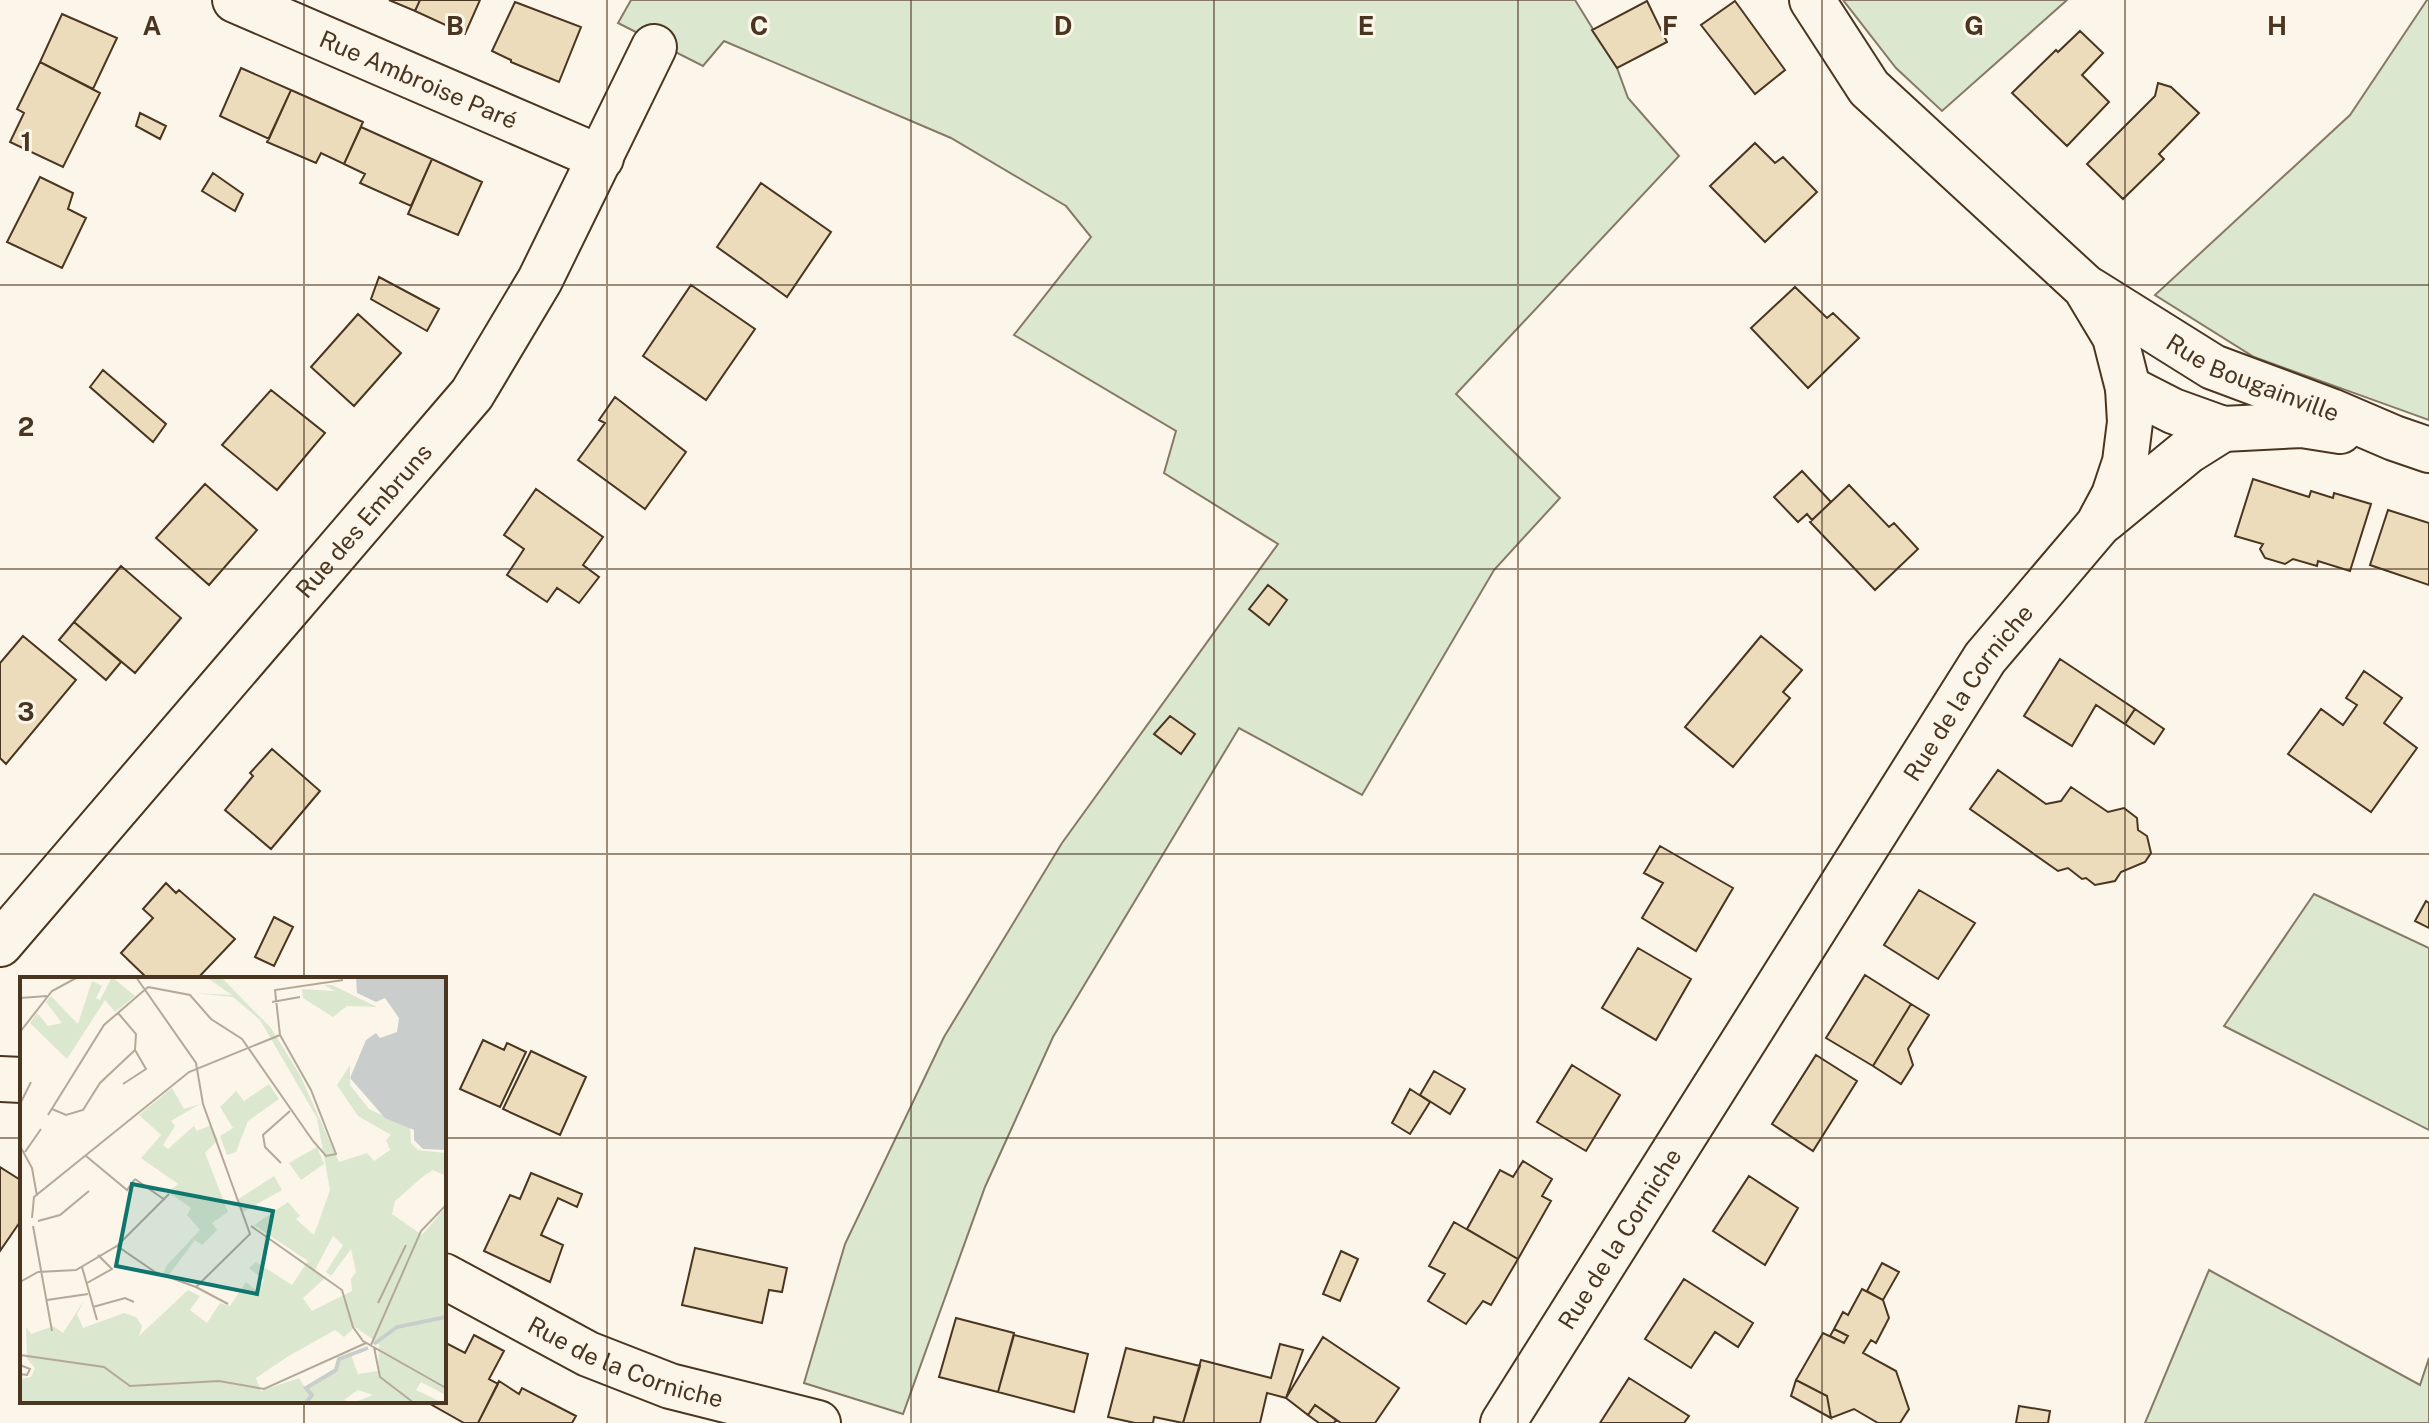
<svg xmlns="http://www.w3.org/2000/svg" width="2429" height="1423" font-family="'Public Sans',sans-serif">
  <rect width="100%" height="100%" fill="#fbf6e9"/>
  <path fill="#dce7d0" stroke="#887966" stroke-width="2" d="M631 0H1575L1617 68 1628 98 1679 156 1456 394 1560 498 1494 570 1362 795 1239 728 1053 1037 985 1187 903 1414 804 1383 845 1244 944 1037 1062 843 1278 544 1164 473 1176 431 1014 335 1091 237 1066 206 951 138 724 41 703 66 618 23Z
    M1843 0H2067L1942 111 1896 68Z
    M2427 0H2429V420L2254 357 2155 295 2350 115Z
    M2314 894 2429 948V1130L2224 1026Z
    M2209 1270 2420 1385 2429 1358V1423H2145Z"/>
  <path fill="#ecdcbc" stroke="#4a3520" stroke-width="2" d="M389 0H420L415 11Z
    M420 0H480L465 34 415 11Z
    M1647 1 1667 42 1617 68 1592 30Z
    M1735 1 1785 70 1755 94 1701 25Z
    M515 2 581 27 559 82 511 62V60L492 51Z
    M62 14 117 38 93 89 40 62Z
    M2080 31 2103 53 2082 75 2109 102 2067 146 2012 93 2056 50 2058 52Z
    M40 62 100 93 63 167 10 142 24 113 17 109Z
    M241 68 291 90 269 139 220 116Z
    M2158 83 2171 87 2199 113 2159 154 2164 159 2123 199 2087 164 2155 96Z
    M291 90 363 122 344 164 321 153 316 163 267 142Z
    M140 113 166 126 160 139 136 126Z
    M361 127 432 159 411 206 360 183 365 174 344 164Z
    M1755 143 1775 163 1783 157 1817 192 1765 242 1710 186Z
    M432 159 482 182 458 235 408 214Z
    M213 173 243 194 235 211 202 191Z
    M40 177 73 193 68 209 86 218 62 268 7 242Z
    M761 183 831 232 787 297 717 247Z
    M379 277 439 309 427 331 371 299Z
    M691 285 755 329 706 400 643 356Z
    M1795 287 1827 318 1833 313 1859 338 1808 388 1751 328Z
    M358 314 401 353 354 406 311 367Z
    M103 370 166 424 153 442 90 387Z
    M271 390 325 433 277 490 222 445Z
    M615 397 686 452 645 509 578 460 605 423 599 420Z
    M1802 471 1831 502 1812 520 1807 514 1798 522 1774 497Z
    M2253 479 2309 497 2311 491 2333 498 2334 493 2371 504 2350 571 2318 561 2317 566 2293 559 2285 564 2265 558 2260 549 2263 544 2235 536Z
    M205 484 257 530 209 585 156 538Z
    M1849 485 1889 527 1894 523 1918 549 1875 590 1810 522Z
    M536 489 603 537 583 565 599 577 579 603 557 588 547 602 507 575 524 549 504 535Z
    M2388 510 2429 523V585L2370 565Z
    M121 566 181 618 135 673 74 622Z
    M1268 585 1287 600 1269 625 1249 609Z
    M74 622 121 662 106 680 59 640Z
    M23 636 76 680 6 764 0 758V663Z
    M1761 636 1802 670 1783 692 1790 698 1733 767 1685 727Z
    M2060 659 2135 709 2125 724 2096 705 2072 746 2024 716Z
    M2364 671 2402 698 2384 723 2417 748 2371 812 2288 754 2321 709 2343 725 2357 705 2346 698Z
    M2135 709 2164 729 2154 744 2125 724Z
    M1170 716 1195 734 1181 754 1154 734Z
    M272 749 320 791 271 849 225 810 253 776 250 773Z
    M1998 770 2046 804 2061 801 2071 787 2108 812 2124 808 2137 818 2138 830 2147 836 2151 853 2145 862 2121 872 2115 881 2095 885 2086 878 2082 879 2068 868 2058 871 1970 809Z
    M1660 846 1733 888 1696 951 1642 918 1663 883 1644 873Z
    M166 883 176 893 179 890 235 939 197 979H148L121 953 153 918 143 909Z
    M1919 890 1975 923 1938 979 1884 945Z
    M2426 901 2429 903V928L2415 921Z
    M274 917 293 927 274 966 255 957Z
    M1638 948 1691 979 1656 1040 1602 1008Z
    M1865 975 1911 1004 1873 1066 1826 1038Z
    M1911 1004 1929 1015 1908 1049 1913 1065 1901 1084 1873 1066Z
    M483 1040 504 1050 507 1043 526 1052 500 1107 460 1089Z
    M531 1051 586 1077 560 1135 503 1109Z
    M1816 1055 1857 1081 1813 1151 1772 1124Z
    M1572 1065 1620 1095 1586 1151 1537 1122Z
    M1434 1071 1465 1089 1450 1114 1420 1095Z
    M1410 1089 1430 1102 1410 1134 1392 1123Z
    M1523 1161 1552 1179 1542 1196 1551 1201 1518 1259 1467 1229 1500 1170 1513 1177Z
    M0 1167 22 1181V1219L0 1251Z
    M531 1173 582 1194 577 1207 558 1198 541 1235 563 1245 550 1282 484 1251 510 1195 520 1199Z
    M1749 1176 1798 1208 1765 1265 1713 1231Z
    M1454 1222 1518 1259 1491 1305 1483 1301 1466 1324 1428 1301 1445 1274 1429 1266Z
    M695 1248 787 1268 782 1292 769 1290 762 1323 682 1305Z
    M1341 1251 1358 1259 1340 1301 1323 1294Z
    M1882 1263 1899 1272 1883 1300 1867 1291Z
    M1684 1279 1753 1323 1738 1347 1715 1332 1691 1368 1645 1339Z
    M1862 1289 1883 1300 1889 1318 1876 1343 1871 1340 1863 1353 1896 1371 1909 1409 1900 1423H1878L1854 1409 1831 1418 1827 1396 1796 1380 1823 1333 1844 1343 1848 1336 1834 1329 1843 1312 1848 1315Z
    M956 1318 1014 1333 998 1392 939 1377Z
    M1834 1329 1848 1336 1844 1343 1830 1336Z
    M474 1335 504 1351 489 1379 498 1384 478 1423H464L425 1401H444V1342L465 1353Z
    M1014 1335 1088 1354 1074 1412 998 1392Z
    M1323 1337 1399 1388 1375 1423H1341L1315 1405 1308 1415 1286 1398Z
    M1280 1344 1303 1350 1286 1398 1267 1393 1260 1423H1183L1201 1360 1271 1378Z
    M1126 1348 1200 1366 1183 1423 1154 1417 1153 1423H1135L1108 1417Z
    M1629 1378 1689 1416 1684 1423H1600Z
    M1796 1380 1827 1396 1831 1418 1791 1396Z
    M499 1381 519 1394 522 1388 576 1416 572 1423H478Z
    M1315 1405 1336 1420 1334 1423H1319L1308 1415Z
    M2019 1406 2050 1411 2048 1423H2016Z"/>
  <g fill="none" stroke-linecap="round" stroke-linejoin="round">
    <defs>
      <g id="minor">
        <path id="s1" d="M235 0 601 158"/>
        <path id="s2" d="M2090 290 2213 367 2331 411 2394 438 2429 450"/>
        <path d="M2128 388 2173 411 2223 429 2302 425 2340 431"/>
        <path d="M2104 520 2188 451 2223 429"/>
        <path id="s3" d="M0 944 472 394 540 280 654 47"/>
        <path d="M0 1079 22 1080"/>
        <path id="s4" d="M444 1276 588 1354 670 1386 818 1423"/>
        <path id="s5" d="M1503 1423 1985 658 2098 525 2114 495 2125 462 2130 422 2128 388 2115 337 2085 287 1869 88 1812 0"/>
      </g>
    </defs>
    <use href="#minor" stroke="#4a3520" stroke-width="48"/>
    <use href="#minor" stroke="#fbf6e9" stroke-width="44"/>
  </g>
  <path fill="none" stroke="#4a3520" stroke-width="2" stroke-opacity="0.55" d="M304 0V979M607 0V1423M911 0V1423M1214 0V1423M1518 0V1423M1822 0V1423M2125 0V1423M0 285H2429M0 569H2429M0 854H2429M0 1138H22M444 1138H2429M304 1401V1423"/>
  <g text-anchor="middle" dominant-baseline="central" stroke-width="6" stroke-linejoin="round" paint-order="stroke">
    <g font-size="24" fill="#4a3520" stroke="#fbf6e9">
      <text stroke="none"><textPath href="#s1" startOffset="200">Rue Ambroise Paré</textPath></text>
      <text stroke="none"><textPath href="#s2" startOffset="186">Rue Bougainville</textPath></text>
      <text stroke="none"><textPath href="#s3" startOffset="558">Rue des Embruns</textPath></text>
      <text stroke="none"><textPath href="#s5" startOffset="866">Rue de la Corniche</textPath></text>
      <text stroke="none"><textPath href="#s5" startOffset="218">Rue de la Corniche</textPath></text>
      <text stroke="none"><textPath href="#s4" startOffset="202">Rue de la Corniche</textPath></text>
    </g>
  </g>
  <g transform="translate(20 977)">
    <rect width="426" height="426" fill="#fbf6e9"/>
    <path d="M92 0 115 19 95 35 85 23 47 82 10 46 17 36 28 49 42 46 26 25 31 19 58 47 72 4 82 9 76 21 80 23ZM186 0H201L251 51 280 98 319 185 347 176 354 184 370 173 366 163 371 158 338 139 317 108 330 88V108L349 132 390 151 391 166 398 173 426 176V199L413 193 405 198 375 224 372 237 402 258 426 230V418L401 405 396 413 423 426H333L353 418 338 413 324 423 329 426H0V402L11 400 15 391 7 382 6 350 11 357 33 349 43 356 65 322 57 337 63 351 104 336 116 340 122 349 119 359 168 313 180 319 170 333 187 346 200 326 210 329 226 305 237 314 244 303 229 291 236 285 272 308 288 284 234 248 268 225 280 239 276 242 294 258 310 213 297 141 240 43 213 20 173 16 212 18ZM313 259 323 268 306 295 311 299 331 272 336 295 331 302 332 314 292 334 283 321 305 301 295 293ZM335 350 359 367 358 394 338 397 330 375 317 382 314 394 285 410 279 401 241 414 236 401 267 380 315 353 324 360ZM304 8H312L357 30 327 29 313 40 283 21 282 12 315 14ZM249 107 259 122 228 144 216 175 207 178 200 159 213 151 200 130 216 114 224 124ZM152 111 164 132 180 127 151 144 155 149 143 168 148 172 174 149 177 154 191 148 198 163 185 176 208 235 192 246 197 253 182 268 175 263 148 299 143 296 147 288 180 253 167 238 171 231 148 215 158 207 121 181 141 158 119 138ZM297 170 304 187 281 203 269 186ZM254 199 262 213 223 235 217 223Z" fill="#dce7d0" fill-rule="evenodd"/>
    <path d="M336 0H426V173L403 172 394 163V153L365 141 330 101 346 63 356 56 360 61 377 55 379 41 365 21 356 25 337 16Z" fill="#c9cecd"/>
    <path fill="none" stroke="#c9cecd" stroke-width="4" d="M354 367 377 350 426 340M286 426 292 418 286 411 316 393 319 382 348 371"/>
    <path fill="none" stroke="#b4a999" stroke-width="2" d="M128 10 170 18 191 42 222 62 293 164 306 179 316 177 291 113 260 58M0 21 27 19M252 25 280 20M0 55 32 14 58 0M103 107 126 92 115 73M0 127 11 105M32 132 46 138 63 133 80 106 115 73 116 57 98 36M28 138 84 48 128 10M0 169 12 191 17 219M5 175 21 152M66 179 107 213 115 202M261 186 245 170 243 158 270 134M115 202 145 223M12 241 14 220 169 95 260 58 255 13 323 3M18 244 40 238 69 214M13 249 32 354M231 249 322 313 333 350 343 364 426 411M97 269 149 217M62 290 77 343M0 305 18 295 56 293 97 269 135 295 176 310 230 257 183 127 176 86 116 0M67 306 92 292 78 278M176 310 208 327M27 323 68 317M358 326 386 268M73 330 105 321 114 325M351 368 401 254 426 228M354 370 360 400 394 426M0 378 84 390 110 409 199 404 244 412 346 366M0 388 10 392 7 398 0 397"/>
    <path fill="#0f766e" fill-opacity="0.15" stroke="#0f766e" stroke-width="4" d="M112 207 253 234 237 317 96 289Z"/>
    <rect width="426" height="426" fill="none" stroke="#4a3520" stroke-width="4"/>
  </g>
  <g font-size="26" text-anchor="middle" font-weight="bold" fill="#4a3520" stroke="#fbf6e9" stroke-width="6" stroke-linejoin="round" paint-order="stroke">
    <text x="152" y="35">A</text>
    <text x="455" y="35">B</text>
    <text x="759" y="35">C</text>
    <text x="1063" y="35">D</text>
    <text x="1366" y="35">E</text>
    <text x="1670" y="35">F</text>
    <text x="1974" y="35">G</text>
    <text x="2277" y="35">H</text>
    <text x="26" y="151">1</text>
    <text x="26" y="436">2</text>
    <text x="26" y="721">3</text>
  </g>
</svg>
